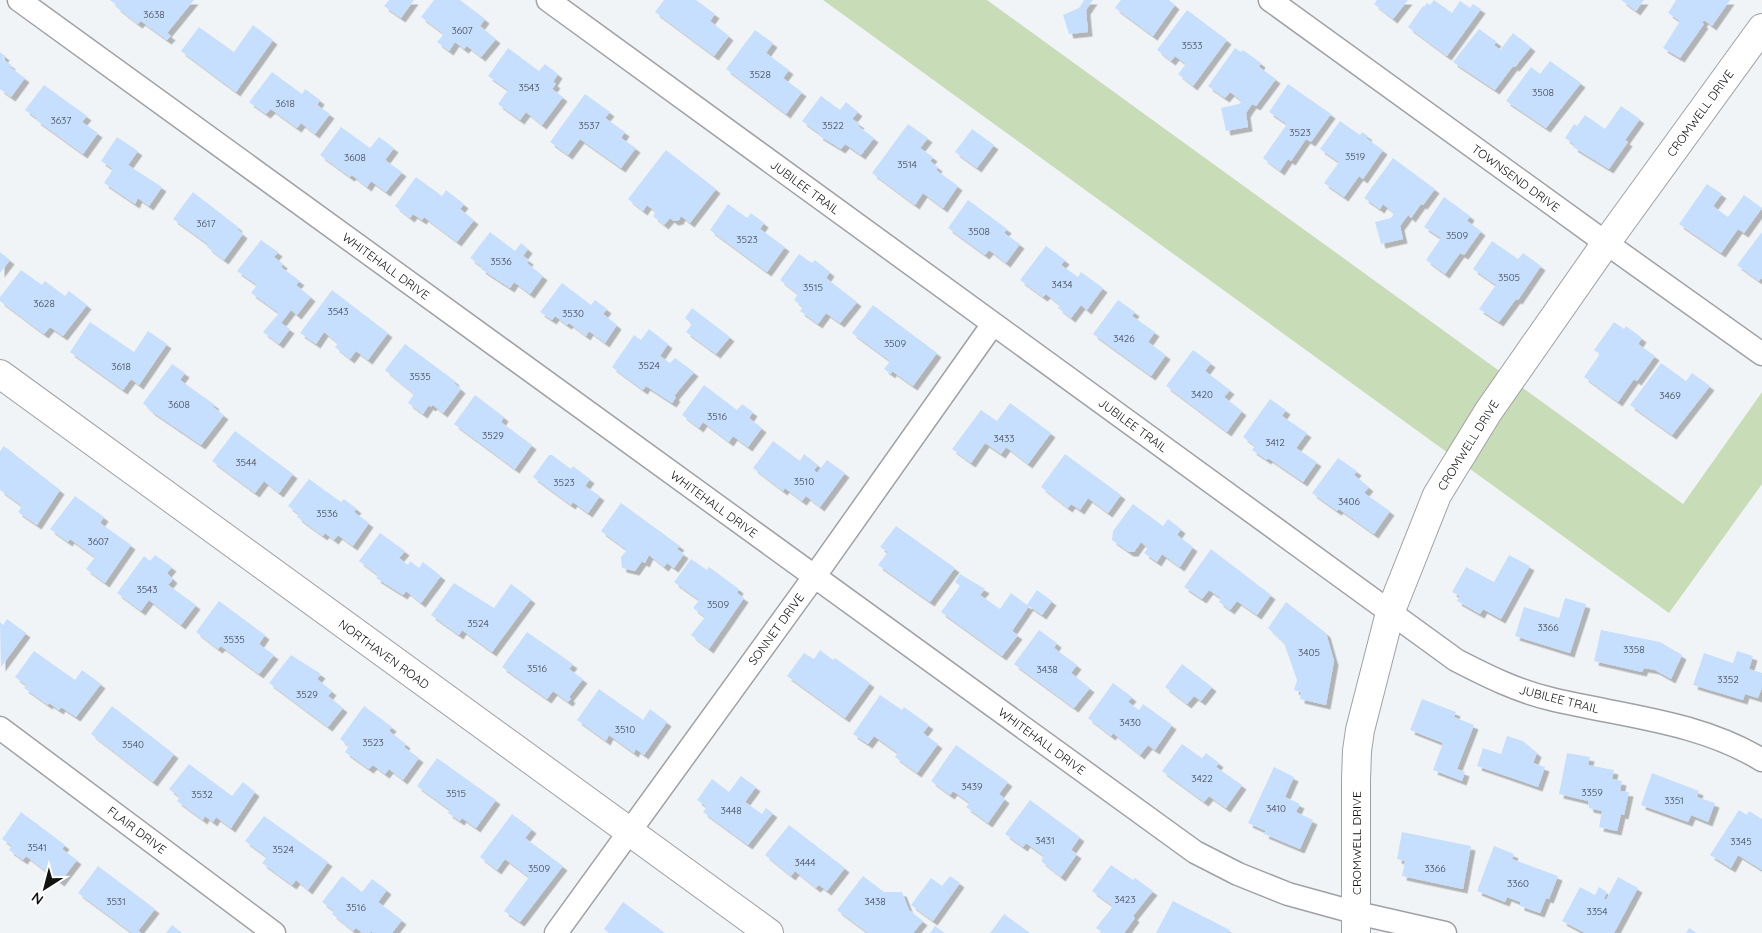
<svg xmlns="http://www.w3.org/2000/svg" width="1762" height="933" font-family="Quicksand,sans-serif">
  <defs>
    <filter id="shadow"><feDropShadow dx="4.5" dy="4.5" stdDeviation="0" flood-color="#0004"/></filter>
  </defs>
  <rect width="100%" height="100%" fill="#f1f4f7"/>
  <path fill="#c8dcb7" d="M823 0H987L1683 504 1762 392V484L1669 613Z"/>
  <path fill="#c6dfff" filter="url(#shadow)" d="M110 0H194L167 33 171 36 167 40 141 21 138 24 116 7 117 5Z
    M389 0H414L401 18 384 6Z
    M434 0H460L485 19 480 26 496 39 481 57 467 46 464 49 455 42 449 51 437 42 444 34 421 17Z
    M664 0H696L715 14 710 21 729 36 714 56 655 12Z
    M1084 0H1093L1086 10 1088 32 1069 34 1063 15 1079 8Z
    M1121 0H1169L1175 5 1153 36 1115 8Z
    M1377 0H1408L1393 19 1374 4Z
    M1434 0 1452 13 1460 1 1470 8 1473 4 1481 9 1447 56 1408 27 1423 6 1424 7 1427 3 1430 5Z
    M1621 0H1644L1636 11Z
    M1676 0H1730L1712 26 1704 20 1702 23 1704 24 1680 58 1663 48 1680 21 1668 13Z
    M1187 10 1227 40 1193 86 1178 74 1186 64 1175 56 1171 61 1157 50Z
    M253 25 273 40 236 92 181 51 199 27 234 52Z
    M1479 29 1497 42 1494 45 1500 50 1513 33 1531 47 1515 67 1513 66 1495 90 1453 62Z
    M755 30 773 43 766 53 789 70 783 78 802 92 786 114 726 69Z
    M508 48 539 71 545 64 558 74 553 82 556 84 552 89 563 97 542 125 526 112 520 120 498 104 508 90 488 76Z
    M1235 48 1241 52 1243 50 1261 63 1259 67 1276 79 1256 106 1252 104 1246 113 1248 127 1226 131 1221 108 1239 104 1242 101 1230 92 1225 98 1208 86Z
    M0 52 5 56 3 59 11 65 10 67 25 78 11 97 0 89Z
    M1550 61 1581 83 1546 128 1506 101 1531 67 1540 74Z
    M272 72 302 94 305 89 320 100 317 105 330 114 315 134 301 123 297 128 271 109 266 114 249 102Z
    M1288 84 1331 114 1311 142 1306 139 1291 161 1288 159 1280 171 1263 158 1287 124 1269 112Z
    M44 85 87 116 82 122 98 133 83 154 36 120 38 119 25 110Z
    M585 94 610 112 605 118 625 132 621 138 636 148 621 168 580 139 568 155 550 142Z
    M821 96 840 110 846 102 858 112 852 119 860 124 858 126 874 138 861 155 845 144 841 149 818 135 820 134 802 121Z
    M1621 106 1640 119 1625 140 1628 142 1609 169 1573 147 1575 145 1565 138 1574 124 1577 126 1585 115 1605 129Z
    M1340 121 1360 135 1362 132 1368 136 1366 138 1383 150 1363 179 1359 176 1344 197 1324 183 1339 162 1320 149Z
    M908 124 928 138 920 148 933 157 930 161 938 167 936 170 958 186 943 208 923 193 915 205 872 173Z
    M341 127 370 148 379 137 394 148 385 160 402 172 386 192 371 181 367 187 352 175 350 177 320 155Z
    M972 129 994 145 977 168 955 152Z
    M117 137 138 151 128 165 162 187 149 206 138 198 135 204 104 183 113 169 101 161Z
    M666 150 716 189 690 223 681 216 679 220 674 221 670 218 664 225 653 216 656 212 647 205 643 211 628 199Z
    M1393 158 1435 189 1423 205 1421 204 1411 218 1408 215 1400 226 1403 239 1381 244 1375 222 1391 218 1394 213 1383 204 1380 209 1364 198Z
    M416 177 442 196 446 190 464 204 460 209 474 220 457 242 424 217 422 220 413 214 410 218 395 206Z
    M1707 184 1722 194 1713 206 1728 217 1744 195 1762 208 1744 233 1738 229 1721 253 1679 224Z
    M193 192 238 227 237 229 243 234 224 260 207 247 209 245 173 219Z
    M1444 197 1470 216 1467 221 1481 231 1464 255 1460 253 1445 274 1426 260 1441 238 1424 227Z
    M968 200 1007 229 1004 233 1020 244 1006 263 989 250 985 255 948 228Z
    M728 204 747 218 751 213 764 223 760 229 785 247 767 272 710 230Z
    M490 232 515 251 521 243 528 249 523 256 529 260 527 263 543 276 530 294 514 282 510 288 481 269 482 267 470 258Z
    M1762 232V279L1761 278 1759 281 1737 265Z
    M261 240 278 252 274 257 283 264 281 267 300 281 296 285 311 297 297 315 291 310 281 323 290 329 279 344 263 332 279 313 251 293 257 285 237 271Z
    M1492 241 1518 259 1523 253 1541 266 1518 300 1516 299 1499 322 1479 309 1496 285 1473 269Z
    M1046 246 1065 260 1061 265 1078 277 1081 272 1103 288 1087 310 1081 305 1071 318 1058 308 1060 305 1046 294 1043 297 1020 280Z
    M0 252 10 260 0 273Z
    M799 254 812 263 815 260 830 272 826 278 857 302 840 323 826 313 818 324 800 311 803 307 794 300 798 294 780 280Z
    M21 270 42 285 45 281 65 296 69 291 87 305 63 336 50 327 44 334 0 301V297Z
    M562 283 591 305 595 300 607 309 603 314 617 325 605 343 589 331 586 336 569 323 567 325 555 316 552 320 540 312Z
    M332 290 388 333 368 360 356 351 350 359 335 347 338 343 324 332 316 344 300 333Z
    M1118 300 1135 312 1132 316 1155 332 1148 342 1166 355 1151 376 1093 334Z
    M873 305 937 353 913 386 892 371 891 374 884 369 890 361 852 333Z
    M692 308 730 337 716 354 686 332 692 324 685 318Z
    M90 322 134 352 148 331 167 344 139 385 131 379 123 390 70 352Z
    M1614 322 1624 329 1626 326 1642 338 1638 344 1655 356 1637 381 1634 379 1618 402 1584 377 1600 354 1594 350Z
    M649 329 668 344 660 356 670 363 675 358 694 372 674 396 676 397 672 403 646 386 643 390 612 367 634 335 641 340Z
    M405 344 455 381 454 383 461 389 443 413 433 405 431 407 429 405 423 414 408 403 414 394 385 370Z
    M1193 350 1211 363 1205 371 1230 390 1224 397 1242 411 1227 432 1166 386Z
    M1661 363 1686 381 1692 373 1710 386 1672 435 1630 405Z
    M172 364 185 373 180 380 215 405 213 407 224 415 201 445 151 411 143 403Z
    M704 385 737 410 742 404 753 412 749 418 762 428 748 447 733 436 729 442 703 422 699 428 682 415Z
    M475 395 504 417 501 422 532 445 515 469 454 424Z
    M1270 399 1286 410 1282 416 1307 433 1296 448 1317 462 1303 482 1268 458 1267 460 1252 450 1255 446 1243 437Z
    M1010 403 1051 433 1028 464 1006 447 1001 454 985 443 971 463 952 449 981 410 997 421Z
    M235 431 293 474 279 493 264 481 255 493 212 461Z
    M773 441 800 461 804 454 818 465 814 470 817 473 827 460 845 473 820 507 806 496 802 501 785 488 783 491 753 468Z
    M4 446 60 490 37 525 18 512 22 506 0 490V451Z
    M1065 454 1121 495 1108 513 1088 498 1080 510 1071 504 1068 508 1041 487Z
    M549 455H552L571 469 573 466 590 479 585 486 600 496 588 513 573 502 571 505 533 477Z
    M1338 458 1357 471 1354 475 1369 487 1364 493 1390 511 1374 534 1339 509 1337 511 1312 493Z
    M309 479 341 502 344 499 357 509 354 512 369 523 353 546 338 535 334 540 325 533 323 536 297 517 299 514 288 506Z
    M75 496 104 517 100 523 131 545 105 583 86 569 95 557 70 539 68 542 50 529Z
    M621 503 680 546 677 549 684 554 674 568 667 563 664 567 649 555 645 563 642 561 635 571 622 568 621 557 627 550 601 531Z
    M1133 504 1163 526 1168 519 1181 529 1177 535 1193 547 1180 567 1162 554 1157 562 1144 553 1148 548 1141 542 1134 552H1129L1112 540 1113 531Z
    M896 526 955 568 930 602 878 565 888 552 880 547Z
    M380 533 405 551 399 558 408 565 410 561 419 568 423 562 441 576 421 603 406 591 403 595 376 578 378 575 359 561Z
    M1211 549 1271 595 1257 615 1237 601 1230 610 1219 602 1221 598 1209 590 1202 599 1184 587Z
    M155 555 172 567 167 573 173 579 168 585 196 605 181 625 149 600 141 611 117 593 144 556 150 561Z
    M1509 555 1530 566 1501 619 1483 609 1480 614 1457 601 1460 596 1452 592 1466 567 1494 582Z
    M691 559 707 570 709 567 739 589 737 593 744 598 709 649 691 635 705 617 693 608 699 600 674 582Z
    M960 574 985 589 980 595 1000 609 1011 593 1027 605 1037 590 1052 601 1042 615 1029 606 1012 631 1018 635 1002 656 941 612 960 586 955 582Z
    M454 583 494 608 511 584 531 599 492 652 462 630 459 635 431 615Z
    M1565 598 1586 604 1570 653 1515 636 1524 607 1559 618Z
    M219 601 265 635 259 644 274 655 259 674 221 646 218 649 196 632Z
    M1286 602 1326 633 1334 661 1326 705 1300 699 1301 692 1294 690 1297 680 1284 643 1268 628Z
    M7 619 26 633 1 667 0 622 3 625Z
    M1039 630 1057 643 1054 648 1077 665 1071 673 1090 688 1074 708 1014 664Z
    M1601 630 1660 642 1682 655 1671 679 1655 670 1644 668 1642 672 1594 661Z
    M527 632 573 664 569 669 583 679 569 697 571 699 568 702 553 691 547 699 502 667Z
    M820 650 833 660 835 658 870 683 845 718 787 676 804 653 814 659Z
    M34 651 75 680 82 670 101 684 76 717 61 707 59 710 49 703 48 705 24 688 26 685 15 677Z
    M1737 651 1753 656 1749 669 1762 673V687L1758 698 1745 694 1743 700 1693 685 1704 653 1733 663Z
    M291 655 321 674 317 679 332 691 328 696 343 708 328 727 269 683Z
    M1182 664 1212 687 1201 701 1194 696 1187 704 1165 687Z
    M1113 683 1132 697 1128 702 1139 710 1143 704 1172 725 1155 750 1148 745 1140 755 1113 733 1111 736 1088 718Z
    M599 689 643 720 650 709 667 722 644 755 636 749 634 753 609 735 606 741 577 720Z
    M880 695 902 710 904 707 929 725 923 733 938 744 917 773 895 757 898 753 874 736 868 744 853 734Z
    M1422 699 1456 712 1454 717 1474 725 1457 769 1465 772 1462 781 1433 770 1443 743 1410 730Z
    M112 706 174 754 153 782 91 734Z
    M364 706 392 727 389 731 406 744 404 747 419 758 403 780 389 769 385 774 373 765 369 769 345 752 349 746 340 739Z
    M1507 736 1523 741 1537 753 1533 763 1545 767 1538 787 1477 766 1483 748 1501 754Z
    M1182 744 1202 758 1206 753 1219 763 1216 767 1242 785 1226 808 1209 796 1204 802 1162 771Z
    M956 745 1008 782 999 794 1005 799 988 823 966 807 970 803 953 791 950 795 931 781Z
    M1567 753 1590 757 1588 765 1614 770 1612 779 1622 781 1620 791 1629 792 1624 815 1621 814 1617 831 1599 827 1602 811 1589 808 1588 801 1559 794Z
    M437 758 496 800 476 828 462 818 460 821 448 813 450 810 417 786Z
    M189 764 232 796 243 782 255 792 231 828 216 817 213 822 205 816 203 820 177 801 180 797 169 789Z
    M1274 767 1294 777 1285 797 1300 804 1296 812 1313 820 1300 849 1264 834 1266 831 1248 823Z
    M1652 773 1699 791 1697 797 1715 803 1708 822 1691 815 1688 822 1641 805Z
    M741 776 756 787 745 802 762 814 766 808 773 813 748 845 703 812 707 807 697 800 712 779 729 792Z
    M1030 800 1080 837 1071 850 1077 854 1061 877 1041 861 1044 856 1026 843 1023 847 1005 834Z
    M1739 810 1747 815 1749 811 1762 819V870L1738 855 1731 868 1710 855Z
    M21 812 65 845 62 849 77 860 60 882 26 856 23 860 9 850 12 846 2 839Z
    M512 814 532 829 525 838 563 866 520 922 504 911 529 877 505 859 497 870 480 857Z
    M264 816 328 862 308 890 296 880 292 885 262 863 267 857 245 841Z
    M789 825 845 868 827 891 819 885 816 888 795 871 791 876 765 855Z
    M1402 832 1471 846 1463 889 1402 876 1405 861 1397 859Z
    M1494 846 1514 854 1512 859 1558 876 1549 899 1546 898 1540 913 1520 906V902L1507 897 1505 902 1477 891Z
    M1111 865 1133 880 1135 878 1153 891 1133 916 1135 918 1124 933H1103L1096 928 1113 906 1092 891Z
    M98 866 155 909 138 931 141 933H132L78 893Z
    M342 876 362 892 372 879 387 890 378 902 402 920 392 933H373L371 931 370 933H363L356 928 353 931 332 914 334 911 322 902Z
    M863 876 884 892H902L909 910 923 921 913 933H868L837 910Z
    M950 876 960 883 933 921 911 905 931 878 942 886Z
    M1618 877 1638 888 1614 933H1585L1562 921 1580 887 1595 895 1599 887 1607 892 1604 899 1606 900Z
    M1173 901 1230 930 1228 933H1156Z
    M623 902 665 933H609L604 929Z
    M1004 914 1030 933H990Z
    M172 925 182 933H166Z
    M935 926 945 933H930Z
    M1689 928 1697 933H1686Z"/>
  <g fill="none" stroke-linecap="round" stroke-linejoin="round">
    <defs>
      <path id="minor" d="M19 0 1195 852 1238 874 1288 894 1357 913 1445 933
        M548 0 1456 660C1487 676 1517 691 1551 699 1621 716 1698 721 1762 760
        M1270 0 1606 243 1762 354
        M0 728 274 933
        M556 933 814 577 993 324"/>
      <path id="tertiary" d="M0 374 769 933
        M1356 933V780L1357 751 1360 730 1390 613 1437 495 1488 412 1606 243 1762 28"/>
    </defs>
    <use href="#minor" stroke="#9fa1a4" stroke-width="25"/>
    <use href="#tertiary" stroke="#9fa1a4" stroke-width="30"/>
    <use href="#minor" stroke="#fff" stroke-width="22"/>
    <use href="#tertiary" stroke="#fff" stroke-width="28"/>
  </g>
  <g text-anchor="middle" dominant-baseline="central" stroke-width="4" stroke-linejoin="round" paint-order="stroke">
    <g font-size="10" fill="#3f454e">
      <text x="154" y="14">3638</text>
      <text x="462" y="30">3607</text>
      <text x="1192" y="45">3533</text>
      <text x="760" y="74">3528</text>
      <text x="529" y="87">3543</text>
      <text x="1543" y="92">3508</text>
      <text x="285" y="103">3618</text>
      <text x="61" y="120">3637</text>
      <text x="589" y="125">3537</text>
      <text x="833" y="125">3522</text>
      <text x="1300" y="132">3523</text>
      <text x="1355" y="156">3519</text>
      <text x="355" y="157">3608</text>
      <text x="907" y="164">3514</text>
      <text x="206" y="223">3617</text>
      <text x="979" y="231">3508</text>
      <text x="1457" y="235">3509</text>
      <text x="747" y="239">3523</text>
      <text x="501" y="261">3536</text>
      <text x="1509" y="277">3505</text>
      <text x="1062" y="284">3434</text>
      <text x="813" y="287">3515</text>
      <text x="44" y="303">3628</text>
      <text x="338" y="311">3543</text>
      <text x="573" y="313">3530</text>
      <text x="1124" y="338">3426</text>
      <text x="895" y="343">3509</text>
      <text x="649" y="365">3524</text>
      <text x="121" y="366">3618</text>
      <text x="420" y="376">3535</text>
      <text x="1202" y="394">3420</text>
      <text x="1670" y="395">3469</text>
      <text x="179" y="404">3608</text>
      <text x="717" y="416">3516</text>
      <text x="493" y="435">3529</text>
      <text x="1004" y="438">3433</text>
      <text x="1275" y="442">3412</text>
      <text x="246" y="462">3544</text>
      <text x="804" y="481">3510</text>
      <text x="564" y="482">3523</text>
      <text x="1349" y="501">3406</text>
      <text x="327" y="513">3536</text>
      <text x="98" y="541">3607</text>
      <text x="147" y="589">3543</text>
      <text x="718" y="604">3509</text>
      <text x="478" y="623">3524</text>
      <text x="1548" y="627">3366</text>
      <text x="234" y="639">3535</text>
      <text x="1634" y="649">3358</text>
      <text x="1309" y="652">3405</text>
      <text x="537" y="668">3516</text>
      <text x="1047" y="669">3438</text>
      <text x="1728" y="679">3352</text>
      <text x="307" y="694">3529</text>
      <text x="1130" y="722">3430</text>
      <text x="625" y="729">3510</text>
      <text x="373" y="742">3523</text>
      <text x="133" y="744">3540</text>
      <text x="1202" y="778">3422</text>
      <text x="972" y="786">3439</text>
      <text x="1592" y="792">3359</text>
      <text x="456" y="793">3515</text>
      <text x="202" y="794">3532</text>
      <text x="1674" y="800">3351</text>
      <text x="1276" y="808">3410</text>
      <text x="731" y="810">3448</text>
      <text x="1045" y="840">3431</text>
      <text x="1741" y="841">3345</text>
      <text x="37" y="847">3541</text>
      <text x="283" y="849">3524</text>
      <text x="805" y="862">3444</text>
      <text x="539" y="868">3509</text>
      <text x="1435" y="868">3366</text>
      <text x="1518" y="883">3360</text>
      <text x="1125" y="899">3423</text>
      <text x="116" y="901">3531</text>
      <text x="875" y="901">3438</text>
      <text x="356" y="907">3516</text>
      <text x="1597" y="911">3354</text>
    </g>
    <g font-size="12" fill="#121213" stroke="#fff">
      <text transform="translate(1700 113) rotate(-54)">CROMWELL DRIVE</text>
      <text transform="translate(1516 178) rotate(36)">TOWNSEND DRIVE</text>
      <text transform="translate(805 187) rotate(36)">JUBILEE TRAIL</text>
      <text transform="translate(386 266) rotate(36)">WHITEHALL DRIVE</text>
      <text transform="translate(1133 425) rotate(36)">JUBILEE TRAIL</text>
      <text transform="translate(1468 445) rotate(-58)">CROMWELL DRIVE</text>
      <text transform="translate(714 504) rotate(36)">WHITEHALL DRIVE</text>
      <text transform="translate(776 629) rotate(-54)">SONNET DRIVE</text>
      <text transform="translate(384 654) rotate(36)">NORTHAVEN ROAD</text>
      <text transform="translate(1559 699) rotate(14)">JUBILEE TRAIL</text>
      <text transform="translate(1042 741) rotate(36)">WHITEHALL DRIVE</text>
      <text transform="translate(137 830) rotate(37)">FLAIR DRIVE</text>
      <text transform="translate(1356 843) rotate(-90)">CROMWELL DRIVE</text>
    </g>
  </g>
  <g transform="translate(45 888) rotate(216)" stroke="#ffffff" stroke-width="4" paint-order="stroke">
  <path d="M0-4L9 19L0 12L-9 19Z" fill="#121213"/>
  <text y="-8" font-size="14" font-weight="bold" text-anchor="middle" fill="#121213">N</text>
  </g>
</svg>
